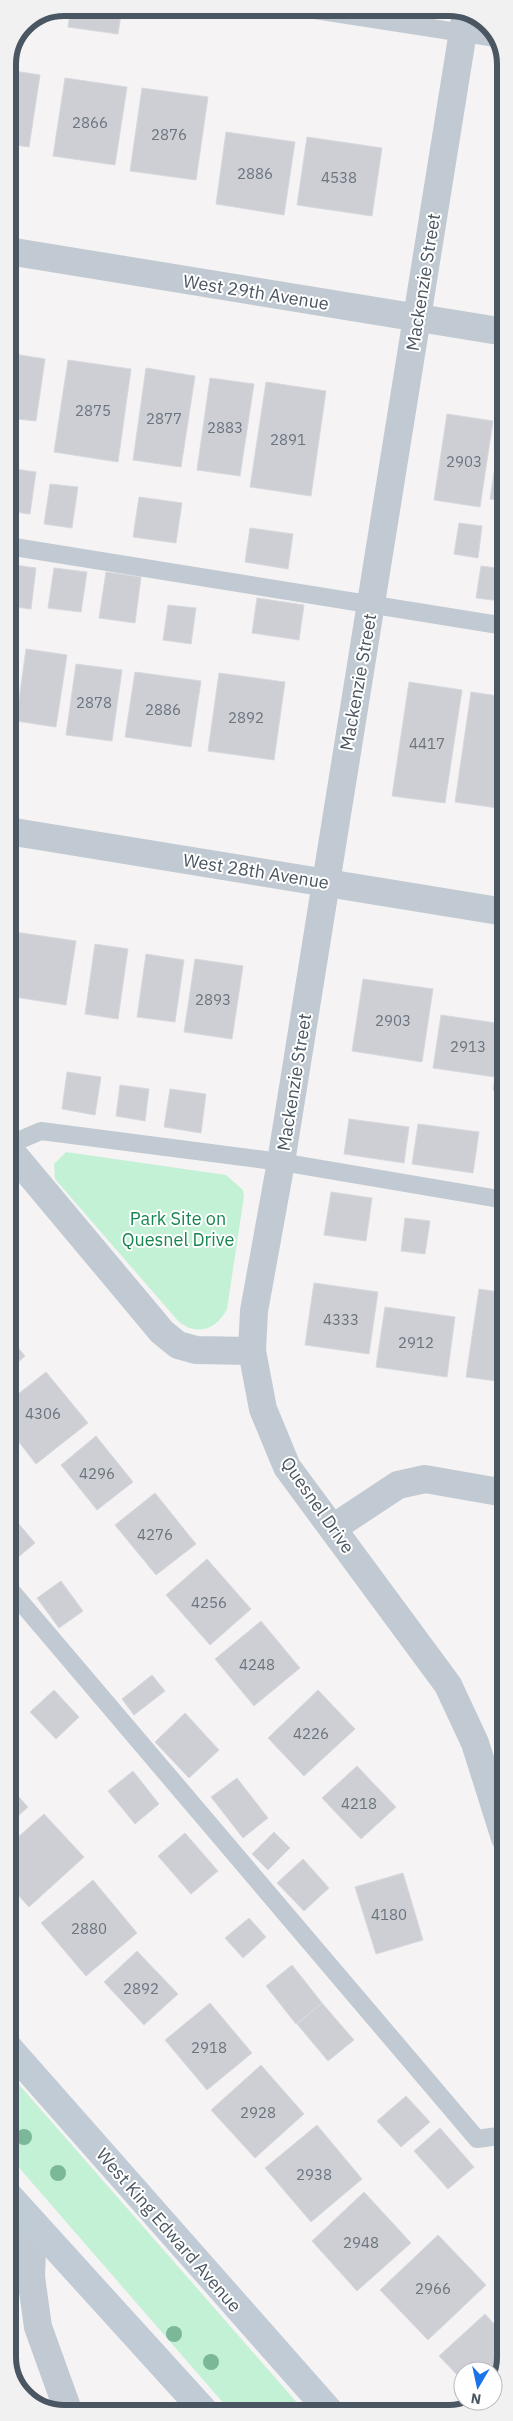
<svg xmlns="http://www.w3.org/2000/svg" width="513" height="2421" font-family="'IBM Plex Sans',sans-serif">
  <rect width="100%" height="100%" fill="#f5f3f3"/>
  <path fill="#c3f1d5" d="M66 1152 226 1175 243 1190 244 1196 227 1309C216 1330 198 1336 179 1322L55 1179 54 1164Z
    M8 2072 306 2413H232L8 2155Z"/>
  <path fill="#cdcfd5" stroke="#d7d9de" d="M71 8H122L118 34 68 27Z
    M8 70 40 75 29 147 8 144Z
    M65 78 127 87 115 165 53 156Z
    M142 88 208 97 196 180 130 171Z
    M226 132 295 142 284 215 216 204Z
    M307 137 382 148 372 216 297 205Z
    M505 158V224L496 222Z
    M8 353 45 359 36 421 8 418Z
    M68 360 131 369 118 462 54 452Z
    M146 368 195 376 181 467 133 460Z
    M210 378 254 384 240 476 197 470Z
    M266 382 326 391 311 496 250 487Z
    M447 414 493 421 480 507 434 500Z
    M500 433 505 434V502L490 499Z
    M8 468 36 472 30 514 8 511Z
    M50 484 78 487 72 528 44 524Z
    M139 497 182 503 176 543 133 537Z
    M459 523 482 526 478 558 454 554Z
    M250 528 293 534 288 569 245 562Z
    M8 564 36 568 31 609 8 606Z
    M481 566 505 569 501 601 476 598Z
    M54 568 87 572 81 612 48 608Z
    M106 572 141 577 135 623 99 618Z
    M257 598 304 605 299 640 252 633Z
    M168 605 196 608 191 644 163 640Z
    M26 649 67 655 56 727 16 721Z
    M8 650 17 651 8 712Z
    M76 664 122 670 112 741 66 735Z
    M135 672 201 681 191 747 125 737Z
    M219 673 285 682 274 760 208 751Z
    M409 682 462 690 445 803 392 796Z
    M471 692 505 697V809L455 802Z
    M8 931 76 941 66 1005 8 996Z
    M95 944 128 949 118 1019 85 1014Z
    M146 954 184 960 175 1022 137 1017Z
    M195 959 243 966 232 1039 184 1032Z
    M363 979 433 989 422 1062 352 1051Z
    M441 1015 503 1024 495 1077 433 1068Z
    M503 1024H505V1091L493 1090Z
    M67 1072 101 1077 95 1115 62 1109Z
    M120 1085 149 1089 145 1121 116 1116Z
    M170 1089 206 1094 201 1133 164 1127Z
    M349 1119 409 1127 404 1163 344 1154Z
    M418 1124 479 1132 473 1173 412 1164Z
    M331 1192 372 1198 366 1241 324 1235Z
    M405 1218 430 1221 425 1254 401 1251Z
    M505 1230V1262L500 1261Z
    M314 1283 378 1292 369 1354 305 1345Z
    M479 1289 505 1293 504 1382 466 1377Z
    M385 1307 455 1317 447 1377 376 1367Z
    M8 1336 25 1356 8 1371Z
    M46 1372 88 1423 36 1464 8 1428V1402Z
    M96 1436 133 1482 97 1510 61 1465Z
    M155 1493 196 1544 156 1575 115 1525Z
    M13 1517 35 1543 10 1564 8 1521Z
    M207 1559 251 1609 210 1645 166 1595Z
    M61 1581 83 1611 59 1628 37 1598Z
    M261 1621 300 1668 254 1706 215 1659Z
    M152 1675 165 1691 134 1715 122 1699Z
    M54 1690 79 1717 56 1739 30 1712Z
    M318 1690 355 1729 304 1776 268 1738Z
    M185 1713 219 1750 189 1778 155 1742Z
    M357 1766 396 1807 361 1839 322 1798Z
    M133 1771 159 1804 135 1824 108 1791Z
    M237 1778 268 1818 243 1838 211 1797Z
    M8 1785 28 1807 8 1825Z
    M44 1814 84 1857 29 1907 8 1884V1846Z
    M274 1832 290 1848 268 1870 252 1854Z
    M185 1833 218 1871 191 1894 158 1856Z
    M303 1859 329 1888 304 1911 277 1883Z
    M403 1873 423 1940 376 1954 355 1887Z
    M93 1880 137 1933 86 1976 41 1923Z
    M249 1918 266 1937 243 1958 225 1938Z
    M137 1951 178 1994 144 2025 104 1982Z
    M292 1965 322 2003 296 2024 266 1986Z
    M210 2003 252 2053 207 2090 165 2040Z
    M322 2003 354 2040 328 2061 297 2024Z
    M261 2065 304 2114 255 2158 211 2110Z
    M406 2096 430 2122 401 2147 377 2121Z
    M317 2125 362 2179 311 2222 265 2168Z
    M440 2128 474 2167 448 2189 414 2151Z
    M364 2192 411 2243 357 2291 312 2241Z
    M438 2235 486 2285 428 2340 380 2290Z
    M485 2314 505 2336V2357L493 2390V2371H463V2381L439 2356Z"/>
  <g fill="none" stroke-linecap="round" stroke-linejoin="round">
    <path stroke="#c1cad2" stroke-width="18" d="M302 8 496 38
      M8 546 505 626
      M8 1145 41 1131 281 1162 505 1200
      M8 1587 477 2139 505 2135"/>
    <path stroke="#c1cad2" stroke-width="28" d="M8 251 505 332
      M8 831 505 912
      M8 1148 162 1332 178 1345 196 1350 252 1351
      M333 1528 398 1485 425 1479 505 1493
      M33 2224 31 2277 38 2327 69 2413"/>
    <path stroke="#c1cad2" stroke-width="28" d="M466 13 281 1162 254 1311 252 1351 263 1409 287 1467 448 1685 475 1743 505 1838"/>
    <path stroke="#c1cbd6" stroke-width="28" d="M8 2047 331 2413
      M8 2195 206 2413"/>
  </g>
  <g fill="#7bb799">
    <circle cx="24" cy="2137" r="8"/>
    <circle cx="58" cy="2173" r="8"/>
    <circle cx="174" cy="2334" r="8"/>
    <circle cx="211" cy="2362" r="8"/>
  </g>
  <g text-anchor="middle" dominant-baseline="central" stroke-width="4" stroke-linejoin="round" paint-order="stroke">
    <g font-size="15" fill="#6b747e">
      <text x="90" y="122">2866</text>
      <text x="169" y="134">2876</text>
      <text x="255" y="173">2886</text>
      <text x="339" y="177">4538</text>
      <text x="93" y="410">2875</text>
      <text x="164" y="418">2877</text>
      <text x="225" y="427">2883</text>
      <text x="288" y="439">2891</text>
      <text x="464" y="461">2903</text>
      <text x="94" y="702">2878</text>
      <text x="163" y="709">2886</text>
      <text x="246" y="717">2892</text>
      <text x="427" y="743">4417</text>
      <text x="213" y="999">2893</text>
      <text x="393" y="1020">2903</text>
      <text x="468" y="1046">2913</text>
      <text x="341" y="1319">4333</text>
      <text x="416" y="1342">2912</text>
      <text x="43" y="1413">4306</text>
      <text x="97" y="1473">4296</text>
      <text x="155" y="1534">4276</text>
      <text x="209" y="1602">4256</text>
      <text x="257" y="1664">4248</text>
      <text x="311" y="1733">4226</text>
      <text x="359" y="1803">4218</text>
      <text x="389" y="1914">4180</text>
      <text x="89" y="1928">2880</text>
      <text x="141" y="1988">2892</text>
      <text x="209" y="2047">2918</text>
      <text x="258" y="2112">2928</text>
      <text x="314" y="2174">2938</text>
      <text x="361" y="2242">2948</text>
      <text x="433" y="2288">2966</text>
    </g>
    <g font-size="18" fill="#4a5661" stroke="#fff">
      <text transform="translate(423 282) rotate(-81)">Mackenzie Street</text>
      <text transform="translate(256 292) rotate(9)">West 29th Avenue</text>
      <text transform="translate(358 682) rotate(-80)">Mackenzie Street</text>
      <text transform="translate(256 871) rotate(9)">West 28th Avenue</text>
      <text transform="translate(294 1082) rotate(-81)">Mackenzie Street</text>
      <text transform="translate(318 1505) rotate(55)">Quesnel Drive</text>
      <text transform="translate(169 2230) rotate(49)">West King Edward Avenue</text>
    </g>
    <g font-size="18" fill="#17864f" stroke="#fff">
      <text x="178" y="1218">Park Site on<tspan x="178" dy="21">Quesnel Drive</tspan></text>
    </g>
  </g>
  <path d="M0 0H513V2421H0ZM64 16H449A48 48 0 0 1 497 64V2357A48 48 0 0 1 449 2405H64A48 48 0 0 1 16 2357V64A48 48 0 0 1 64 16Z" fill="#f1f1f2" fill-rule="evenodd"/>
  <path fill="none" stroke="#4a5661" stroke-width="6" d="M64 16H449A48 48 0 0 1 497 64V2357A48 48 0 0 1 449 2405H64A48 48 0 0 1 16 2357V64A48 48 0 0 1 64 16Z"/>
  <g transform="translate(478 2386) rotate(189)"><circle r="24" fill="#ffffff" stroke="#b7bbc0"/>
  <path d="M0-4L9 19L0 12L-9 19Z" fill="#1a73e8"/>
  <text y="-8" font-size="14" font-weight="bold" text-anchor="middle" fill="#4a5661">N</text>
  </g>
</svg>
